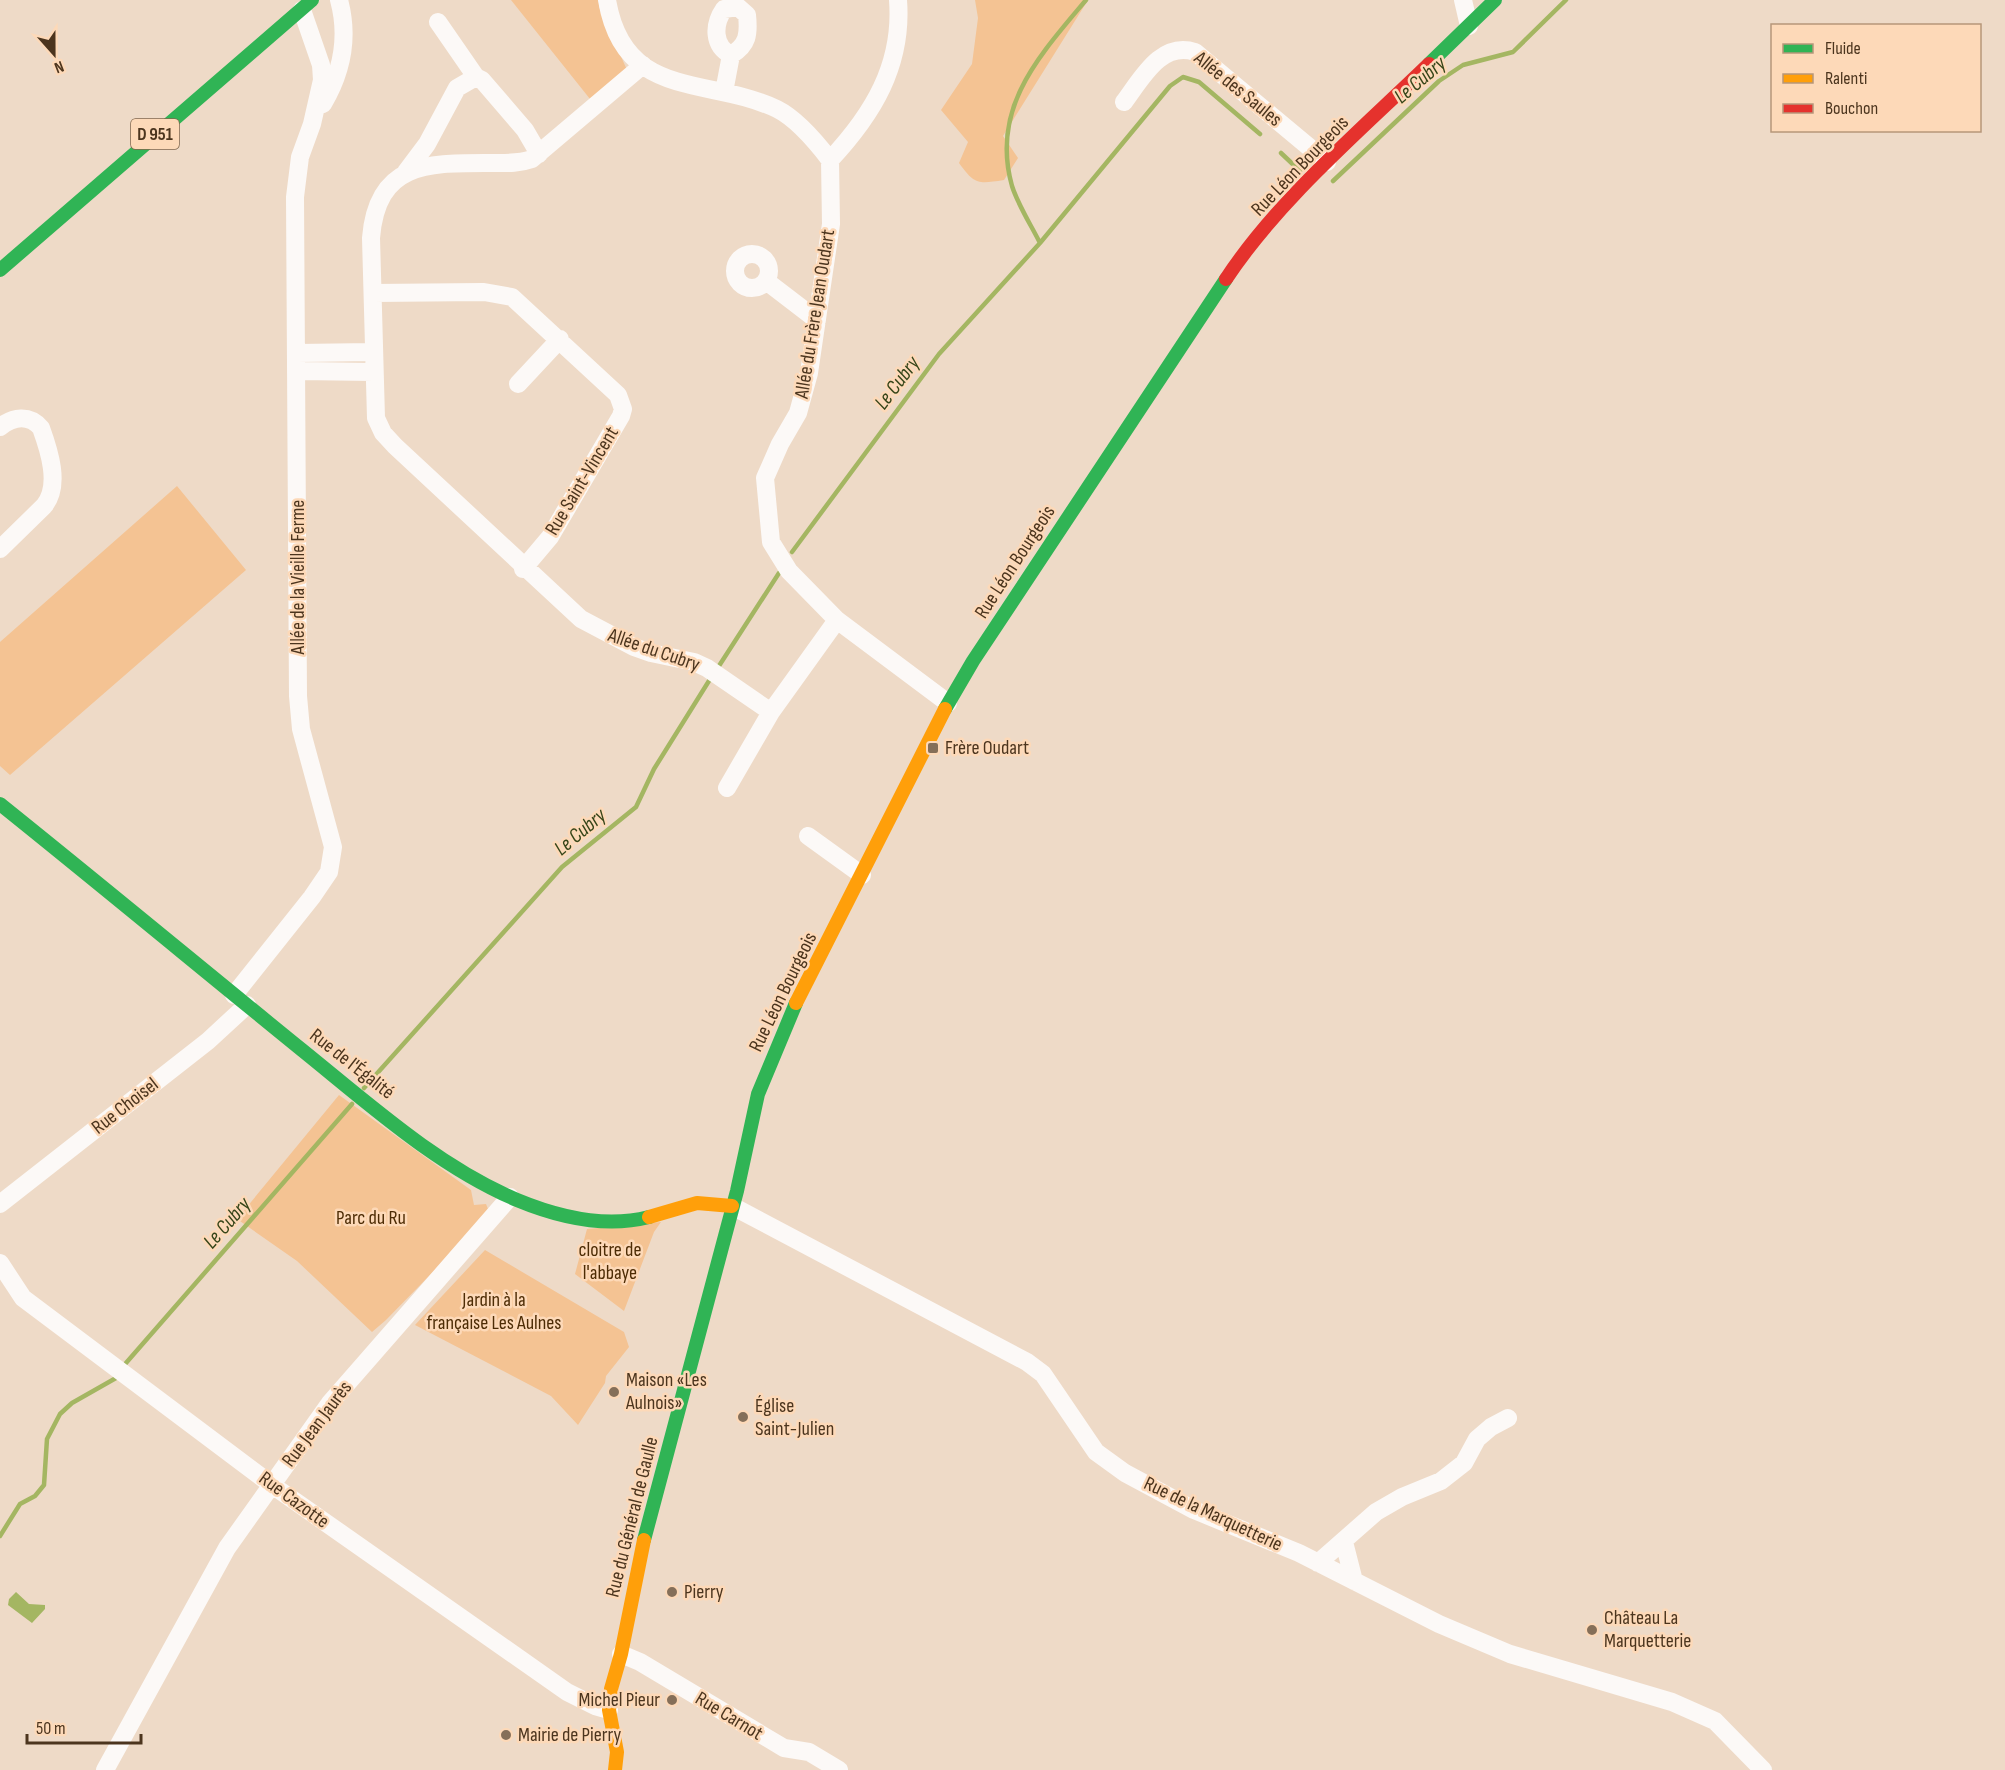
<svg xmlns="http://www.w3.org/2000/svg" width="2005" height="1770" font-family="'Sofia Sans Condensed',sans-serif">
  <rect width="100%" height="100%" fill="#eedac7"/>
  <path fill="#f4c393" d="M511 0H599V7L627 70 590 99Z
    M975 0H1088L1003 136 1018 158 1004 180C978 184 975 185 959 163L968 142 941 110 972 64 978 18Z
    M177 486 246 570 10 775 0 766V642Z
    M339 1095 471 1190 474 1205 486 1204 488 1209 472 1232 386 1320 372 1332 297 1261 237 1219Z
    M661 1222 654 1232 624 1311 575 1274 587 1229Z
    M485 1250 624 1332 629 1347 606 1376 605 1383 578 1425 551 1396 415 1325Z"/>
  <path fill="#a4b662" d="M16 1592 29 1604 45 1605V1609L32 1623 8 1605 9 1599Z"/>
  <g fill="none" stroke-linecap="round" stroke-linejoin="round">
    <path stroke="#a4b662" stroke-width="4.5" d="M1281 153 1300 171
      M1333 181 1439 81 1463 65 1513 52 1566 0
      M1040 243C1031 225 1018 205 1012 186 990 108 1039 56 1086 0
      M792 552 939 354 1040 243 1170 86 1183 77 1199 82 1260 134
      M717 669 779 573
      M364 1088 562 867 636 807 654 769 712 676
      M126 1363 352 1104
      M0 1536 20 1504 35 1496 44 1485 47 1439 60 1414 72 1403 116 1378"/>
    <path stroke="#fcf9f7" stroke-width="18" d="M607 0C624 101 708 76 777 109 797 119 817 143 830 160L831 224 809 373 798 413 780 444 765 478 771 542 789 571 837 620 948 703
      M1463 0 1469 26
      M438 22 476 77
      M643 65 532 159C518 164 504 163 490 163 429 163 377 161 371 238L376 418 383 433 395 446 581 619 634 647 651 653 694 662 707 668 771 712
      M724 92 731 55C748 45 749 34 747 15L738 7 724 9C713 25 713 46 731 55
      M1124 102C1142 78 1161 41 1195 52L1327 162
      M323 104C342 72 349 37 339 0
      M830 160C873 114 903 65 898 0
      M406 172 427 144 457 88 476 77 482 80 525 130 539 154
      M735 271a17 17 0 1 1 34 0a17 17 0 1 1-34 0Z
      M766 281 817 320
      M373 293 484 292 512 297 618 395 623 409 621 416 550 537 523 569
      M297 353 373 352
      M298 371 374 372
      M518 384 560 339
      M0 427C13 417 29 414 41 428 49 450 61 486 44 506L0 549
      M727 788 771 712 837 620
      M808 836 862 875
      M234 995 312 897 329 872 333 847 301 729 298 696 295 197 300 157 312 124 322 80 321 65 302 10
      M0 1204 208 1041 247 1005
      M732 1206 1027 1362 1043 1374 1096 1452 1125 1473 1194 1510 1299 1553 1439 1624 1510 1654 1672 1702 1715 1721 1763 1770
      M0 1263 23 1298 272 1485 567 1692 595 1706 609 1710
      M1344 1542 1354 1581
      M1318 1563 1376 1512 1402 1497 1441 1481 1464 1463 1477 1439 1491 1427 1508 1418
      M621 1654 640 1662 784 1748 809 1752 839 1770
      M105 1770 227 1548 330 1403 510 1197"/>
    <path stroke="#30b455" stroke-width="14" d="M1429 64 1495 0
      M0 270 312 0
      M945 709 973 661 1226 279
      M0 804C101 885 201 968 302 1050 369 1104 437 1166 517 1200 558 1217 606 1228 649 1217
      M644 1540 737 1191 758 1094 796 1003"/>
    <path stroke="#ff9f0a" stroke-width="14" d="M796 1003 945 709
      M649 1217 697 1203 732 1206
      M615 1770 617 1752 609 1710 611 1689 621 1654 644 1540"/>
    <path stroke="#e5322d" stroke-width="14" d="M1226 279C1278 200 1361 130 1429 64"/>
  </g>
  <g fill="#856f59" stroke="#fdd9b8" stroke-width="2">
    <rect x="927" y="742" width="12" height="12" rx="3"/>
    <circle cx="614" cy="1392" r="6"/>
    <circle cx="743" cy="1417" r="6"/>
    <circle cx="672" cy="1592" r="6"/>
    <circle cx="1592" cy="1630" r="6"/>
    <circle cx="672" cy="1700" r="6"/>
    <circle cx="506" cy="1735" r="6"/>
  </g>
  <g text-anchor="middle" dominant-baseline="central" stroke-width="5" stroke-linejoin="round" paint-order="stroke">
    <rect fill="#fdd9b8" stroke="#81664c" stroke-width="1.5" x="131" y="119" width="48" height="30" rx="4.5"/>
    <g font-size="18" font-weight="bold" fill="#4c351e">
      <text x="155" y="134">D 951</text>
    </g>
    <g font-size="20" fill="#4c351e" stroke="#fdd9b8">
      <text transform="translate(1238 89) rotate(39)">Allée des Saules</text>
      <text transform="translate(1300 166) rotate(-46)">Rue Léon Bourgeois</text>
      <text transform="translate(815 314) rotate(-81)">Allée du Frère Jean Oudart</text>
      <text transform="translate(582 481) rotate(-59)">Rue Saint-Vincent</text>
      <text transform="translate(1015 562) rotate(-57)">Rue Léon Bourgeois</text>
      <text transform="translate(298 577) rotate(-90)">Allée de la Vieille Ferme</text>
      <text transform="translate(654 650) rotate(19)">Allée du Cubry</text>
      <text transform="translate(783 992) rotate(-64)">Rue Léon Bourgeois</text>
      <text transform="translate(352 1064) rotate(38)">Rue de l'Égalité</text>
      <text transform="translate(125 1106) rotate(-38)">Rue Choisel</text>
      <text transform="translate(317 1424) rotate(-53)">Rue Jean Jaurès</text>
      <text transform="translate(294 1500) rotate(36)">Rue Cazotte</text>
      <text transform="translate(1213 1514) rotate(25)">Rue de la Marquetterie</text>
      <text transform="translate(632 1517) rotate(-76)">Rue du Général de Gaulle</text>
      <text transform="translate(729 1716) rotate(31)">Rue Carnot</text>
    </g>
    <g font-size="20" fill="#4c351e" stroke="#fdd9b8" text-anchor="start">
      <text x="945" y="748">Frère Oudart</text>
      <text x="626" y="1380">Maison «Les<tspan x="626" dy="23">Aulnois»</tspan></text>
      <text x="755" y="1406">Église<tspan x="755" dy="23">Saint-Julien</tspan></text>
      <text x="684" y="1592">Pierry</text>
      <text x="1604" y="1618">Château La<tspan x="1604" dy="23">Marquetterie</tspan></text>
      <text x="660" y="1700" text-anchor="end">Michel Pieur</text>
      <text x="518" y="1735">Mairie de Pierry</text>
    </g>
    <g font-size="20" fill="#4d2c05" stroke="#fdd9b8">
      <text x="371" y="1218">Parc du Ru</text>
      <text x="610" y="1250">cloitre de<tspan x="610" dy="23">l'abbaye</tspan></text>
      <text x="494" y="1300">Jardin à la<tspan x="494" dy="23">française Les Aulnes</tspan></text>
    </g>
    <g font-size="21" font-style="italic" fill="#364519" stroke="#fdd9b8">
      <text transform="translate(1420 80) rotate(-40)">Le Cubry</text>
      <text transform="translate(897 383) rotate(-53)">Le Cubry</text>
      <text transform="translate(580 832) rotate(-40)">Le Cubry</text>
      <text transform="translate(227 1223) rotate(-49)">Le Cubry</text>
    </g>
  </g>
  <rect x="1771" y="24" width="210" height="108" fill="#fdd9b8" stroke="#b6977a" stroke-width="1.5"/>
  <rect x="1783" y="44" width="30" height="9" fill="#30b455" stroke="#b6977a" stroke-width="1.5"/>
  <text x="1825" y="54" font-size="18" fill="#4c351e">Fluide</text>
  <rect x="1783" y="74" width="30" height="9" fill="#ff9f0a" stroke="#b6977a" stroke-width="1.5"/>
  <text x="1825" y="84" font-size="18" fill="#4c351e">Ralenti</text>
  <rect x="1783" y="104" width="30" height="9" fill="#e5322d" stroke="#b6977a" stroke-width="1.5"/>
  <text x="1825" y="114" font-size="18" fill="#4c351e">Bouchon</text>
  <g transform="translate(54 54) rotate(159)" stroke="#fdd9b8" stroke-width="4.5" paint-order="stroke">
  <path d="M0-4.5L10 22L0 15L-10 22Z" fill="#4c351e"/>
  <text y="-9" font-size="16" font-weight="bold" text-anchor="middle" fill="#4c351e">N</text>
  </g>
  <path d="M27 1734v9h114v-9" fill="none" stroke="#4c351e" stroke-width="3"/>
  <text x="36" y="1734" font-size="18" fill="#4c351e" stroke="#fdd9b8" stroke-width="4.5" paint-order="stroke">50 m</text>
</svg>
